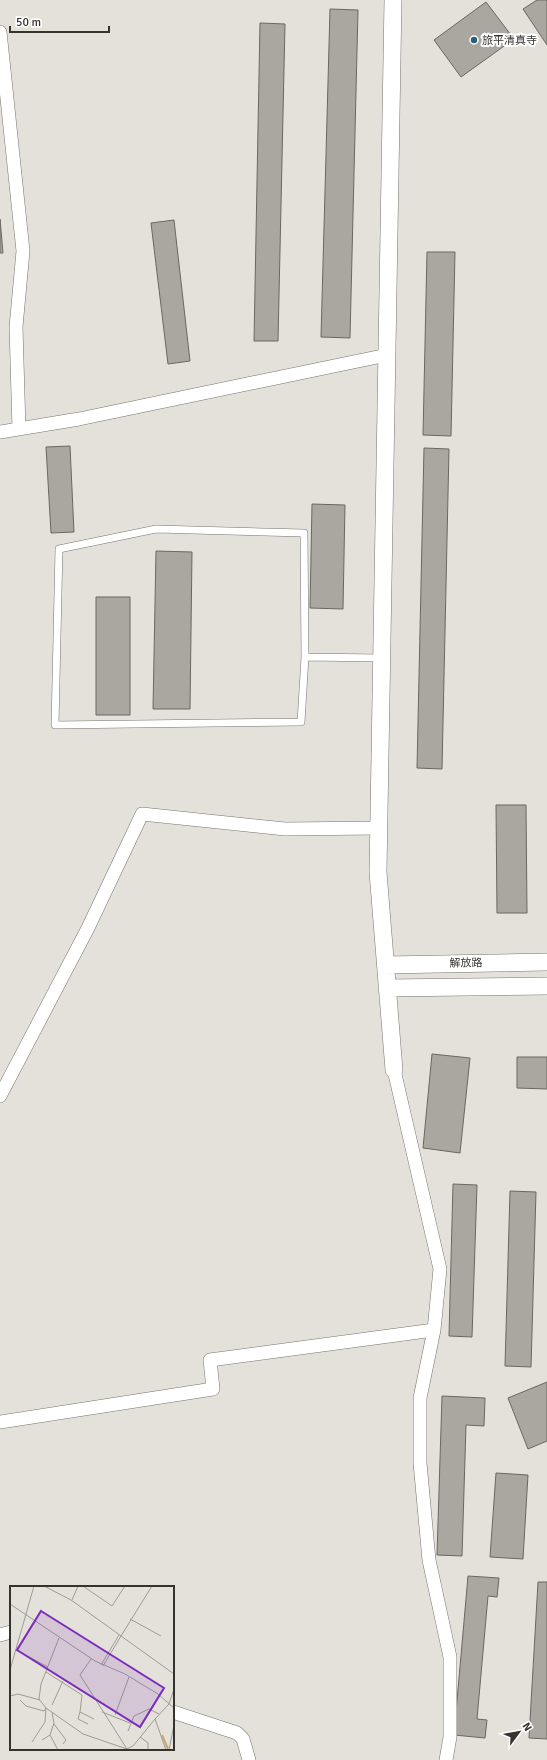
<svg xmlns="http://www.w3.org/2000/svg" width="547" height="1760" font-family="Signika,'Noto Sans SC',sans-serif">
  <rect width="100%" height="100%" fill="#e4e1da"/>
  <path fill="#aaa7a0" stroke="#6a6761" d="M537 0H547V45L523 9Z
    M486 2 514 39 461 77 434 40Z
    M330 9 358 10 350 338 321 337Z
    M260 23 285 24 278 341H254Z
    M0 219 3 253H0Z
    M174 220 190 361 168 364 151 223Z
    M427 252H455L451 436 423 435Z
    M70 446 74 532 51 533 46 447Z
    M424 448 449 449 442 769 417 768Z
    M312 504 345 505 343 609 310 608Z
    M156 551 192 552 190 709H153Z
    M96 597H130V715H96Z
    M496 805H526L527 913H497Z
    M432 1054 470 1058 460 1153 423 1148Z
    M517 1057H547V1089L517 1088Z
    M453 1184 477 1185 472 1337 449 1336Z
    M510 1191 536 1192 531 1367 505 1366Z
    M547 1382V1441L528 1449 508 1398Z
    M442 1396 485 1398 484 1426 466 1425 462 1556 437 1555Z
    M496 1473 528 1475 523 1559 490 1557Z
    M468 1576 499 1578 497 1597 488 1596 477 1719 487 1720 485 1738 454 1735Z
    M538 1582H547V1739L529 1738Z"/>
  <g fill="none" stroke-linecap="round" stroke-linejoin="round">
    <defs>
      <path id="service" d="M305 657 304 533 156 529 59 549 55 725 301 722 305 657 381 658"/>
      <path id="minor" d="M0 32 23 251 16 327 19 429
        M0 432 79 419 387 355
        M394 1070 440 1269 434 1330 420 1398V1463L429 1560 450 1657V1737L446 1760
        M0 1096 88 928 142 814 285 829 379 828
        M0 1422 213 1389 210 1360 434 1330
        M0 1635 11 1632
        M173 1712 237 1733 243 1739 249 1760"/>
      <path id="tertiary" d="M393 0 378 872 394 1070
        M386 965 547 962
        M387 988 547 986"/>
    </defs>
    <use href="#service" stroke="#77746f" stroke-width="8"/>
    <use href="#minor" stroke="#77746f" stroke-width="14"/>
    <use href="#tertiary" stroke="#77746f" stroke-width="18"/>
    <use href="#service" stroke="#fff" stroke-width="7"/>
    <use href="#minor" stroke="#fff" stroke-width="13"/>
    <use href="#tertiary" stroke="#fff" stroke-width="17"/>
  </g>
  <circle fill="#2b607c" stroke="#fff" stroke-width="1.5" cx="474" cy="40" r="4"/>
  <g text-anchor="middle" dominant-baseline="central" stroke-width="4" stroke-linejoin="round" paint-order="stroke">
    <g font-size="11" fill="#343330" stroke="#fff" text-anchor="start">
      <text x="482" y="40">旅平清真寺</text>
    </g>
    <g font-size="11" fill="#343330" stroke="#fff">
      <text transform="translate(466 963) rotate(-1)">解放路</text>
    </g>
  </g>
  <g transform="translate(10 1586)">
    <rect width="164" height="164" fill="#e4e1da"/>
    <path fill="none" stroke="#cba964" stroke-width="2" d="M152 149 158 163"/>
    <path fill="none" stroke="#9e9b96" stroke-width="1" d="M34 0 61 14 164 88M73 0 102 20 115 0M62 14 68 0M0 18 85 75 115 88 148 108 164 122M120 33 151 50M111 50 142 0M49 52 31 98 29 113 36 122 73 148 117 163 123 160 145 133M6 64 38 81M81 73 70 89 117 163M91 79 109 49M93 80 111 50M0 84 24 0M36 86 72 109 70 126 84 133M0 110 8 108 30 114M10 114 16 120 34 125 36 122 35 136 22 156M42 119 53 95M70 126 68 133 78 138M92 126 120 137M105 129 119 91M44 138 56 154 53 158M118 145 124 130 139 123 149 128M40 149 48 164M130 151 138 157V164M32 154 40 149 44 137 42 127M156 164 145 133 159 118 164 103M159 164 164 139"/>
    <path fill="#7b2cbf" fill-opacity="0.15" stroke="#7b2cbf" stroke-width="2" d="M31 25 154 102 130 141 7 64Z"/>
    <rect width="164" height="164" fill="none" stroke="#343330" stroke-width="2"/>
  </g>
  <g transform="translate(519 1732) rotate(58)" stroke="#ffffff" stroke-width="3" paint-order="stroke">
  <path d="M0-3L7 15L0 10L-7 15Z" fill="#343330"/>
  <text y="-6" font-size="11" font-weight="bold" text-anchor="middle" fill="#343330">N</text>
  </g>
  <path d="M10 26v6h99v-6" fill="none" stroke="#343330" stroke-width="2"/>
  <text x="16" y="26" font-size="12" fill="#343330" stroke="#ffffff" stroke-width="3" paint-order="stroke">50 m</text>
</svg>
